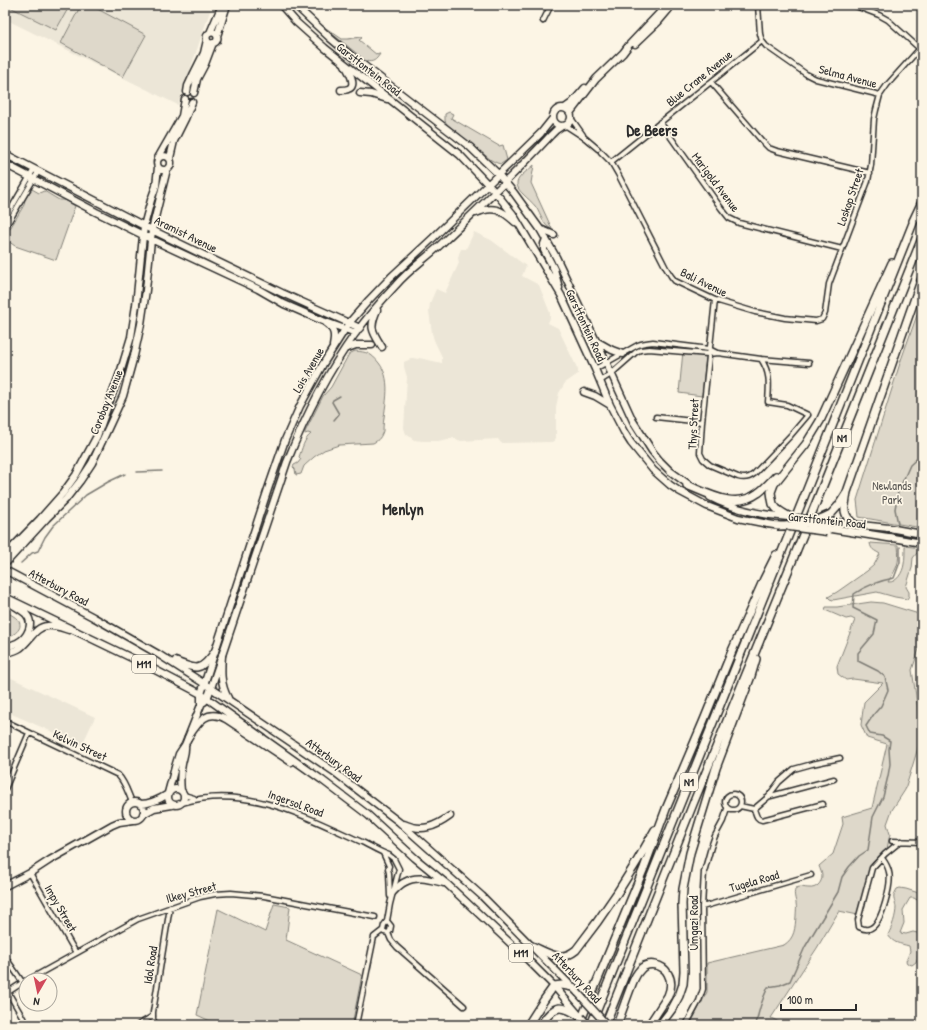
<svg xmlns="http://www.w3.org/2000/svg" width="927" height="1030" font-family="'Patrick Hand',sans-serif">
  <rect width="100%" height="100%" fill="#fcf5e5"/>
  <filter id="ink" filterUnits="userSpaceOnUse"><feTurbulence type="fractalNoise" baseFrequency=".025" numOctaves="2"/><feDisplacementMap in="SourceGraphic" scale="8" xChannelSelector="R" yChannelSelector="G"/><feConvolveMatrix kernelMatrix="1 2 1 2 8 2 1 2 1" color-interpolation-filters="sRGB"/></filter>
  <g filter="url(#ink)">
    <path fill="#ece6d7" d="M5 5H212L178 105 5 19Z
      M474 232 491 240 526 266 522 276 539 285 550 313V318L548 323 558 328 578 370V374L565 383 559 393 556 407V438L554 441 551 442 501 443 498 439 461 441 453 438 438 441H423L414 440 406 434 404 428 407 377 404 367V362L406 361 413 358 418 359 419 358 442 363V357L434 340 432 333 429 311 430 303 436 289 445 293 459 263 458 258 459 254 461 249H466Z
      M5 675 95 717 82 745 5 711Z"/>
    <path fill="#ded8ca" stroke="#84827a" d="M6 5H70L56 30Z
      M81 5H90L146 35 123 77 61 43Z
      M320 24 342 39H348L361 37 362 38 359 40 377 55 379 54H380C376 60 373 63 366 61Z
      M449 112 453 114 451 118 499 146 503 145 507 160 501 164 497 163 491 160 447 124 445 121V114Z
      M534 165 531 183 552 229C543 226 541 215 536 207 532 202 527 198 523 194 520 191 517 188 517 183 518 176 529 170 534 165Z
      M32 189 39 193 44 191 59 200H65L75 206 56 260 15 246 8 241 6 238V232L11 227 24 205 25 199Z
      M922 301V528L859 517 857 500 901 360Z
      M355 351C367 352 371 353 379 363 394 382 383 409 383 431 381 437 379 440 373 443L339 445 324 450 314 457 304 466 301 474 296 475 295 469 293 467 294 465 298 463 301 459 299 457C302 449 304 439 311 434L308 433 305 434V432L323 396 331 387 349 354Z
      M683 351 706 356 702 396 679 393Z
      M870 543 898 545C900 565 897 567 888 582 897 583 903 572 904 564 905 558 905 552 905 546L921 548 913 558 912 568 906 587 909 592V596L907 599 895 597 877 592 833 600 830 599 828 597 837 592 867 571 874 565 880 554C874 550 871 550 870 543Z
      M871 602 883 603 922 615V640L912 670 922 735 905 790 892 810 887 824 890 834 887 849 872 863 858 915 839 911 817 948 771 1018 785 1025H690L707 992V963L784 945C795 938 795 928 796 916 796 912 797 908 796 903 795 897 793 893 796 888 801 886 804 888 809 888 816 889 822 883 822 876 822 873 820 869 819 866L833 854 843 824 842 817 872 808 887 744 867 738 861 725 864 702 883 683 853 679 846 680 838 674 837 666 855 620 851 618 846 619 825 610 826 607H837Z
      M5 611C9 614 15 616 18 620 25 629 12 636 5 638Z
      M900 888 906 889 922 894V903L914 898H910L903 910 904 923 900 933 906 934 913 932 922 934V952L919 953 916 962 912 965 907 963 906 961 910 951 909 946C899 943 894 944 888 935 892 927 896 916 896 907 895 899 891 899 897 889Z
      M274 904 290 907 286 940 362 975 352 1025H219L197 1015 218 909 265 932Z"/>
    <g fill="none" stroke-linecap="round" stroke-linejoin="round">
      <path stroke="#7d7b74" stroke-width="1.5" d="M334 420 339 414 332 402 333 400 340 396
        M137 472 162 471
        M898 524 895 509 898 492 910 465 922 454
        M21 563 32 553 38 551 45 537 53 526 86 495 108 482 125 474
        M756 1025C758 1012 762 1000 768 987L780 985 790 981 805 947 838 892 842 877 849 867 859 856 868 850 873 817 883 797 888 776 890 764 889 749 890 741 882 736 870 734 866 726 874 714 881 706 888 690 885 677 878 671 858 661V653L874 634 877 620 853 608 854 594C867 585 878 581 894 578L900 562V547"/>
      <defs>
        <path id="street" d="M758 5 760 34 762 41 766 46 806 74 816 79 880 95
          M853 5 879 15 888 20 920 49
          M543 21 551 5
          M711 82 762 141 769 148 777 151 870 173
          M571 118 583 135
          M660 122 721 208 729 218 739 223 842 249
          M565 125 585 138 598 149
          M601 152 611 162 618 174 666 268 671 276 675 281 715 300 755 312 785 318 816 321 822 319 825 313 829 284 868 181 871 165 874 119 876 110 880 95 887 85 922 46
          M611 162 762 41
          M5 219 34 169
          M5 228 38 172
          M715 300 702 422 700 453 703 459 710 465 738 477C745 479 749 478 754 474L791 435 808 415 787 405 768 402C769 385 771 374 761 359
          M595 369 636 346C641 343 646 343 653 342L709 349 717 353
          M600 381 611 374 636 352 640 350 649 349 708 354 718 353 761 359 809 363
          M656 417 702 422
          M5 721 118 775C125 782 128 793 132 802
          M5 789 29 733
          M725 802a8 8 0 1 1 16 0a8 8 0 1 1-16 0Z
          M184 795 194 798
          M767 797 834 779
          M182 803C246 783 308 818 364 843 372 847 380 852 389 855L394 859 399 869 390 904 387 921 384 925 383 930 384 932 388 933 390 931 391 926 387 921
          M740 806 754 809 767 798 779 782 794 769 812 764 840 758
          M754 809C756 814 756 819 762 820L823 804
          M892 841 922 842
          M383 853 389 866 388 869 389 873 390 896
          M882 858C885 862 888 867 889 872 892 883 882 923 871 928 868 930 863 929 859 927L858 920 872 868 885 854 901 841
          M30 873 76 953
          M702 907 811 875
          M388 933 391 940 397 947 464 1006
          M6 958 23 983
          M28 980 138 919 200 897 215 894 231 893 264 896 375 917
          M8 992 27 1025
          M5 994 25 981
          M138 1025 153 1016
          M156 1025 153 1019V1012L170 907
          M356 1025 374 937 383 930
          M686 1025 699 1001 703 989 702 907 704 872 711 847 715 836 723 821 727 809"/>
        <path id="secondary" d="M281 5 296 22 325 48 460 155 496 193 513 214 561 295 595 369 610 405 624 432 631 443 653 470 670 485 679 491 707 506 738 518 768 524
          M295 5 330 38 349 54 470 147 498 174 514 193 540 229 556 257 606 362 633 421 652 451 660 461 670 471 692 487
          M206.5 38a5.5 5.5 0 1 1 11 0a5.5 5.5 0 1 1-11 0Z
          M210 33 222 5
          M217 36 227 5
          M635 44 658 22 669 9
          M341 90C344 90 346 90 348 89 358 86 348 70 345 65
          M187 92 188 86 194 73 204 53 207 40
          M194 93 197 79 205 64 213 43
          M360 93 371 94 387 99
          M565 108 572 103 585 88
          M553 117a9 9 0 1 1 18 0a9 9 0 1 1-18 0Z
          M570 113 596 79 623 53 629 45 665 7
          M5 154 152 230 282 293 360 328
          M157 163a7 7 0 1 1 14 0a7 7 0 1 1-14 0Z
          M158 158 182 116 185 99
          M170 158 174 141 185 119 192 102
          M5 164 96 212 151 239 258 289 284 304 323 321 356 333
          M476 213C493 205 502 210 515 222
          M540 229 554 235
          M546 239 544 244V250L554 269 559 288
          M377 310C369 328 372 331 382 347
          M326 323C335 329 335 336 333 346
          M596 341 612 350 623 354
          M345 349 356 345H372
          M584 392 595 396 610 405
          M710 497C729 507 748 512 770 515
          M832 522 889 528 922 534
          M887 537 922 543
          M5 555 40 519 63 493 76 475 97 436 121 370 131 337 136 305 144 226 151 200 156 186 158 167
          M5 564 47 518 66 499 80 481 92 463 123 396 134 356 141 324 146 290 152 230 167 169
          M204 702 207 699 211 688 287 462C305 417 327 373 355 334 368 316 382 300 396 285 409 270 425 259 439 246 477 210 515 174 551 135L556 130 562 126
          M168 797a8 8 0 1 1 16 0a8 8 0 1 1-16 0Z
          M181 791C180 782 180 773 182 764 183 758 186 752 185 745
          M168 793 175 767 179 754 185 745 201 705V694L268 489 285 440 300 406 323 364 349 323 369 300 391 277 433 238 541 133 553 118
          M126 811a9 9 0 1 1 18 0a9 9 0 1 1-18 0Z
          M140 804C151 804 159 800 168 794
          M143 814 154 808 172 805
          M5 886 30 873 50 860 112 825 119 822 133 820"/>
        <path id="primary" d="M5 570 93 617 158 654 211 688 333 771 399 822 482 896 578 993
          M5 597 142 663 201 694 322 780 368 815 415 858 447 884 525 957 554 986 578 1014
          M5 600C11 604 21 609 26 614 35 624 27 638 17 643 13 645 9 646 5 646
          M5 653C10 652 16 651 20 648 30 641 35 627 47 626 55 625 62 628 69 630
          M222 655C221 670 220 684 228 698
          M175 661C196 670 201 672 215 651
          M188 738C198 723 206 708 226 719L291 762
          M404 824C422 832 435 827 450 816
          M392 893C396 889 400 884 405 882 417 875 431 880 444 883"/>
        <path id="highway" d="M913 221 922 202
          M687 485C709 494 735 510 758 493 764 489 770 482 776 476
          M777 509 773 504 772 499 771 492 774 484 806 444 820 421 892 263
          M831 514 839 505 846 494
          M854 524C841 514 845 506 847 492L922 278
          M828 528 891 538
          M532 946C548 953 560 963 576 950 606 912 632 872 655 830
          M528 1025 544 1000 554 986 562 985 573 987
          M541 1025C554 1004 561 1004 581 1017
          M579 1025 644 868 666 809 704 720 732 651 764 579 776 555
          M591 1025 804 497 915 218
          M605 1025 693 804 818 498 922 238
          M617 1025C622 1011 627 997 632 984 634 979 636 974 640 970 647 961 663 964 668 974 672 981 671 989 668 996L649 1025
          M660 1025 672 1009 679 996 683 984 684 971 682 904 683 889 690 853 716 768 751 676 756 659"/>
      </defs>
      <use href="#street" stroke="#2b2b2b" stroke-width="7"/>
      <use href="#secondary" stroke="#2b2b2b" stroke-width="9"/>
      <use href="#primary" stroke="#2b2b2b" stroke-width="9"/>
      <use href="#highway" stroke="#2b2b2b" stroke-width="10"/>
      <use href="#street" stroke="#fcf5e5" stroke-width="4"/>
      <use href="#secondary" stroke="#fcf5e5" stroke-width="6"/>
      <use href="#primary" stroke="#fcf5e5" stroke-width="6"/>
      <use href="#highway" stroke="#fcf5e5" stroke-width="7"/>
      <defs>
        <path id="secondary-bridge" d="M770 515 788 517
          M797 518 832 522
          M768 524 780 526
          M789 527 827 532"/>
        <path id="primary-bridge" d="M578 993 607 1025
          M581 1017 588 1025"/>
        <path id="highway-bridge" d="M777 509C791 520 811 525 828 528
          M777 526C796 526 814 523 831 514"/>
      </defs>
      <use href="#secondary-bridge" stroke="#2b2b2b" stroke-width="9" stroke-linecap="butt"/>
      <use href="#primary-bridge" stroke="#2b2b2b" stroke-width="9" stroke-linecap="butt"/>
      <use href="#highway-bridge" stroke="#2b2b2b" stroke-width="10" stroke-linecap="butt"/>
      <use href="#secondary-bridge" stroke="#fcf5e5" stroke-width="6"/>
      <use href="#primary-bridge" stroke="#fcf5e5" stroke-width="6"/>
      <use href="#highway-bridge" stroke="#fcf5e5" stroke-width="7"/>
    </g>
  </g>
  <g text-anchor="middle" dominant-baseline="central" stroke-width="3.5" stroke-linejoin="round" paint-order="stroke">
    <g fill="#fcf5e5" stroke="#6a6863" stroke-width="1">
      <rect x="833" y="429" width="18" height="18" rx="3"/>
      <rect x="132" y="655" width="24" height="18" rx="3"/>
      <rect x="680" y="773" width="18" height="18" rx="3"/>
      <rect x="509" y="944" width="24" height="18" rx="3"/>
    </g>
    <g font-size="11" font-weight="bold" fill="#2b2b2b">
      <text x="842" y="438">N1</text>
      <text x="144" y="664">M11</text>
      <text x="689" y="782">N1</text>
      <text x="521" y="953">M11</text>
    </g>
    <g font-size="12" fill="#2b2b2b" stroke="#fcf5e5">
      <text transform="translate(369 69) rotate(38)">Garstfontein Road</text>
      <text transform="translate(848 76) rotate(15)">Selma Avenue</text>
      <text transform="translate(699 78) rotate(-39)">Blue Crane Avenue</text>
      <text transform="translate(716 182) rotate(53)">Marigold Avenue</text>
      <text transform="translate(850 197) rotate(-71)">Loskop Street</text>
      <text transform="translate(186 234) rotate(26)">Aramist Avenue</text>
      <text transform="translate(704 282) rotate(26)">Bali Avenue</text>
      <text transform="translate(586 325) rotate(65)">Garstfontein Road</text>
      <text transform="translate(308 370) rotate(-60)">Lois Avenue</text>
      <text transform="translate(106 402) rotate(-68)">Corobay Avenue</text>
      <text transform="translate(693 424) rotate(-87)">Thys Street</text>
      <text transform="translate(827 520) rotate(6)">Garstfontein Road</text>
      <text transform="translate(59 587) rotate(28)">Atterbury Road</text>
      <text transform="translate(80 745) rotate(25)">Kelvin Street</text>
      <text transform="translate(334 760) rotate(36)">Atterbury Road</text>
      <text transform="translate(296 803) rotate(20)">Ingersol Road</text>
      <text transform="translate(754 881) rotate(-16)">Tugela Road</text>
      <text transform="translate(191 892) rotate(-15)">Ilkey Street</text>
      <text transform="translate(61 908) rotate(60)">Impy Street</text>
      <text transform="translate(693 923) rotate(-90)">Umgazi Road</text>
      <text transform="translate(150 965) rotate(-81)">Idol Road</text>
      <text transform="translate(577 977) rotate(47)">Atterbury Road</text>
    </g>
    <g font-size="12" fill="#585653" stroke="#fcf5e5">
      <text x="892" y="485">Newlands<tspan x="892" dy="14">Park</tspan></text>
    </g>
    <g font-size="16" font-weight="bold" fill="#2b2b2b" stroke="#fcf5e5">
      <text x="652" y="130">De Beers</text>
      <text x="403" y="509">Menlyn</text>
    </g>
  </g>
  <rect width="927" height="1030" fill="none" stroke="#fcf5e5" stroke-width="20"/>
  <rect x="10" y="10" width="907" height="1010" fill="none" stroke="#2b2b2b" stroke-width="1.5" filter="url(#ink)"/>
  <g transform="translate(38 992) rotate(189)"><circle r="19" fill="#fcf5e5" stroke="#a8a49b"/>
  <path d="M0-3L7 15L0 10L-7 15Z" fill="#d1495b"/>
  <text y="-6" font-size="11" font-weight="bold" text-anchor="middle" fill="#2b2b2b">N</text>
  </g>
  <path d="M781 1004v6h75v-6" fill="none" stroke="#2b2b2b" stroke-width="2"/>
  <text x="787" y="1004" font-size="12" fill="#2b2b2b" stroke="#fcf5e5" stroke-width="3" paint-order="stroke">100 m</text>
</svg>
